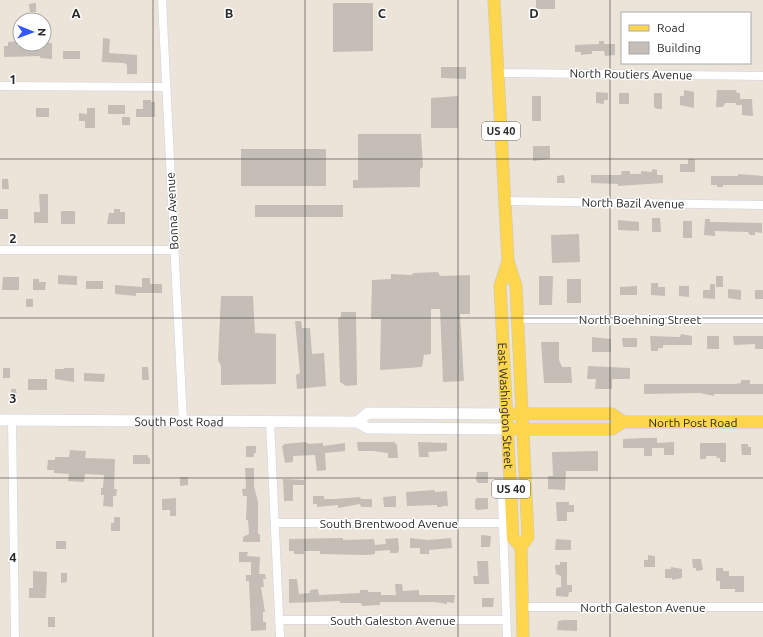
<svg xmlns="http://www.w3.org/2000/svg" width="763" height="637" font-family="Ubuntu,sans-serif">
  <rect width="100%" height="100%" fill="#ede4d9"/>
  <path fill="#c4beb6" d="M536 0H555V9H536Z
    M36 3V12H30L29 4Z
    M333 3H373V51L333 52Z
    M103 38 110 39 109 53 137 55V74H127V65L124 63 102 62Z
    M17 41V46H22L45 47V42L52 43V59L40 58V56L4 57V46H8V42Z
    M599 41H604V44H615V55L605 56 604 51H592V54H589L581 55V52H575V45L599 44Z
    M63 51H80V59H63Z
    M441 67H466V79L441 78Z
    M684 90 694 92V108L680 105V96H684Z
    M717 90H736L737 93H740V99H752L753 116 742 115V105H736V103H725L723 107H716Z
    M596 92 608 93V100H604V104L596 103Z
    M619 93H629V104H619Z
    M654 93H662V109H657L654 107Z
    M458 96V128H431V98Z
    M532 96H541V121H532Z
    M143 100H151V102H155V117H136V109H143Z
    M108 105H125V114H108Z
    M36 108H49V117H36Z
    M87 108H95V128H85V121H79V113L87 114Z
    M122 117H130V125H122Z
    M358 134H421L423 167 420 169V187L353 188V180H358Z
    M533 146H550V159L533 161Z
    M241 149H326V186H241Z
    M688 159H695V172H680V164H688Z
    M652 169 657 170V175H663V183L618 186V184L591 183V175H621L622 171H630V174H641V171L652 172Z
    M738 174 763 176V185H723V187H717V185H711V176H738Z
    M564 175 565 183H557V176Z
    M2 179H8L9 189H2Z
    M39 194H48V223H34V212H40Z
    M255 205H343V217H255Z
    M0 209H8V219H0Z
    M114 209H120V212H125V224H107L109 213H114Z
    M61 211H75V224H61Z
    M652 218H660L661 232H652Z
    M705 219H710V222H715L762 223V233L755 232V235H750L748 232 715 231V236L704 235Z
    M618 220 639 222V231L618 230Z
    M683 221H692V238H683Z
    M579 234 580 262 552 263 551 235Z
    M438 272 440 276 470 275V314H460L464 381 443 382 440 309H431V354L424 355 422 367 380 370 381 319H371L372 280 391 279V274L411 275 414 273Z
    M58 275 77 276V285L58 284Z
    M539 276H553L552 305H539Z
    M716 276H723V287H716Z
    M3 277H19V290H2Z
    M142 278H150V284H162V293H136V296L115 294V285L142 287Z
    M33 279H39V282H46L45 290H33Z
    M567 279H581V303H567Z
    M86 281H103V289H86Z
    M651 283H658V287H665V296L651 295Z
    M710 284H715V299L703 298V290H710Z
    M637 286V295H620V287Z
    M679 286H689V297L679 296Z
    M728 289 741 290V300L728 298Z
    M755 290H763V299H755Z
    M221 296H253L255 333 276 334V384L221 385V366L218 360Z
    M26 299H33V307H26Z
    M341 312H356L357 385 346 386 340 382 338 318 341 317Z
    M295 321H301L302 328H310L312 354 324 353 326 386 297 389 296 375 300 373Z
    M681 334 692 336V345H663V348H658V351H651L650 336 680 337Z
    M707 336H719V349H707Z
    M733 336H763V349H755V344L734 345Z
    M592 337 611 339V352H592Z
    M622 338H637V347H623Z
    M541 342H559V360L562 367H571L572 383H544Z
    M588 366 630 368V379H612V389H595L596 379H587Z
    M142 367H148L149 380H142Z
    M3 368H10V378H3Z
    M64 368H74V382L55 379V369H64Z
    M84 373 105 374 104 382 84 381Z
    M28 379H47V390H28Z
    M741 380H750V384H763V394H714V396L700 393 644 394V384H736L741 383Z
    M11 389H16L17 399H11Z
    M644 438H657V443L674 442V455H664V448H652V456H644V448H623V439Z
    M306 442 308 444 323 443V446L345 443V451L325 453 326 470 317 471 315 455 293 456V462L285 463 282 446 284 445V444Z
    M357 442H395V444H397L398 458H388V453L373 451H358Z
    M418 442 447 443V451L428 452 429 457H419Z
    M700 443H726V462H720V458H716L717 456H706V459H700Z
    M741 444H748V447H751V455H742Z
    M246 446H256V453H254V457H246Z
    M70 450 86 451 85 458 115 459 114 489H117L116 496H113V507L103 506 104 495H101V488H103L104 475 85 474 84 482 68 481 69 474 54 473V470H47L48 460H55V457H69Z
    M598 451V471H566L565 490 548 489V476H553L552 452Z
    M133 455H148V458H150V464H133Z
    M245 468H254V486L258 502V534H260V542H243V537L249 534 248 520H246L247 496H243L242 489H245L246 486Z
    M477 472H488V483H478L476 480Z
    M180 477H188V485L180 486Z
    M283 479 304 480V485H293V501H284Z
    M435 490V492L447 491 448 506H442V507H437V505L407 506 406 492Z
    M313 496H324V499H334L360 497 361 499H372V507H361L360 504 338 508V505L317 507V504H313Z
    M396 496V507H384L383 497Z
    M176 498V516H170V510H162V499Z
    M477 498H488V509L477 510 475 508V500Z
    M556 502H569V505H574V512H567V521H557Z
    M114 517H120V531H111V523H114Z
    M481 535 491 536 490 547H481Z
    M343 538V540L374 539 375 545 386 544 385 539 398 538 399 549 398 553H390V550L375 551V554L367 555 320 554V551H304V554H294V551H289V539Z
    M410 538 428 540 451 538 452 548 429 550V554H420V548H410Z
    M556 539 571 540V550H555Z
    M56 541H66V549H56Z
    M239 552H248L247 556 260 557 259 574H265L266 579H263L264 587H261L265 612H263V622H266V630L251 631 249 581H246V575H251V562H239Z
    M648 555 655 556V567H644V560H648Z
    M692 559H701L703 570 696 571V568H693Z
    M477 561H488L489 584H474L473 576H478Z
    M560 562H567V585H572V592H569L568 597 556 596V588L561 587V576L556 574 555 565H560Z
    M671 567 682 569V578L672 580V578H665V569H671Z
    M716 568H723V571H729V576H744V592H735V589H720V581H716Z
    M33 571 47 572 46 598H29V588H33Z
    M61 573H67V582L61 583Z
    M289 579H297L299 594 310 593V590L318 589 319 595 360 593V590H368V592H381V595H396L395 584H402L403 591 419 590V595H455L454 603 447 602V604L434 602H380V605L362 606 361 603H340V601L289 603Z
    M482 598H494L493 607H482Z
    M48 617H55V627H48Z
    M564 620H577V631L557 630 558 621Z"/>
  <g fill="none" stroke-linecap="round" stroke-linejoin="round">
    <defs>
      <path id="minor" d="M162 0 183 421
        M498 73 763 76
        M0 86 166 87
        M504 201 763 205
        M0 250H174
        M517 319H763
        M12 420 15 637
        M270 421 280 637
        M275 523H502
        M523 607H763
        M279 620H506
        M507 637 502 498 511 490"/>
      <g id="secondary">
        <path id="s1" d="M0 420 357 422 368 428 508 429"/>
        <path d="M357 422 368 413 507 414"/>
      </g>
      <g id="primary">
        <path d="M494 0 508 261 516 286 528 537 521 547 523 637"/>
        <path id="s2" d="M508 261 500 286 513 538 521 547"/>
        <path d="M515 414H612L623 422"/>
        <path id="s3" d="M515 429H612L623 422H763"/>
      </g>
    </defs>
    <use href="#minor" stroke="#ced2e4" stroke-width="9"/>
    <use href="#secondary" stroke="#ced2e4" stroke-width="12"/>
    <use href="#primary" stroke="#c7c7c7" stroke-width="13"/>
    <use href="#minor" stroke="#fff" stroke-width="8"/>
    <use href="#secondary" stroke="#fff" stroke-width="11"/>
    <use href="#primary" stroke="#fed64d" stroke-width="12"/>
  </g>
  <path fill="none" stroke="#292929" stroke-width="1" stroke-opacity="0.55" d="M153 0V637M305 0V637M458 0V637M610 0V637M0 159H763M0 318H763M0 478H763"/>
  <g text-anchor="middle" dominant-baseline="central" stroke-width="3" stroke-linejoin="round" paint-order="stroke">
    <g fill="#fff" stroke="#696969" stroke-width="1">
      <rect x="482" y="122" width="38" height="18" rx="3"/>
      <rect x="492" y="480" width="38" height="18" rx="3"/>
    </g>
    <g font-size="11" font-weight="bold" fill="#292929">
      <text x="501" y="131">US 40</text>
      <text x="511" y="489">US 40</text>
    </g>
    <g font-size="12" fill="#292929" stroke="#fff">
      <text transform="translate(631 74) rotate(1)">North Routiers Avenue</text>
      <text transform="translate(633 203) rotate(1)">North Bazil Avenue</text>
      <text transform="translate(172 211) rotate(-93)">Bonna Avenue</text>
      <text x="640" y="319">North Boehning Street</text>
      <text stroke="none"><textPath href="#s2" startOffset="146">East Washington Street</textPath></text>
      <text stroke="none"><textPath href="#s1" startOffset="179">South Post Road</textPath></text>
      <text stroke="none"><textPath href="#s3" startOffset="180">North Post Road</textPath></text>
      <text x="389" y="523">South Brentwood Avenue</text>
      <text x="643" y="607">North Galeston Avenue</text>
      <text x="393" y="620">South Galeston Avenue</text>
    </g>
  </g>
  <g font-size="13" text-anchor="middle" font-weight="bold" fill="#292929" stroke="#fff" stroke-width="3" stroke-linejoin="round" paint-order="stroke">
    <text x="76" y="18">A</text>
    <text x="229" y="18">B</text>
    <text x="382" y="18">C</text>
    <text x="534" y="18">D</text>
    <text x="13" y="84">1</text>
    <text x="13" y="243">2</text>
    <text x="13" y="403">3</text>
    <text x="13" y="562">4</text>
  </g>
  <rect x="621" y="12" width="130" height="52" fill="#ffffff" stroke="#a9a9a9"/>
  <rect x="629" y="25" width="20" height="6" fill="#fed64d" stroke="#a9a9a9"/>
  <text x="657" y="32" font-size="12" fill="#292929">Road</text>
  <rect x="629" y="42" width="20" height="12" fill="#c4beb6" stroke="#a9a9a9"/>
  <text x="657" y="52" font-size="12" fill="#292929">Building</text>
  <g transform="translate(32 32) rotate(91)"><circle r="19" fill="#ffffff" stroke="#a9a9a9"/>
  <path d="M0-3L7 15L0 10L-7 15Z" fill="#3458ff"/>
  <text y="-6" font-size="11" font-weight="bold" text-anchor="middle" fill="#292929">N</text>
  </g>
</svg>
